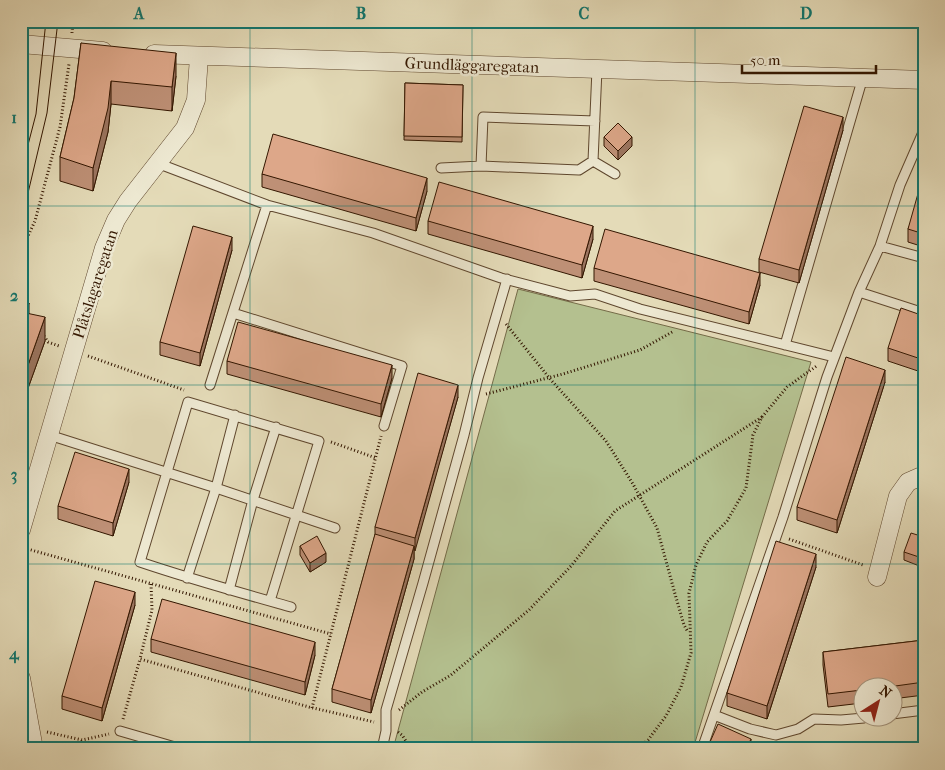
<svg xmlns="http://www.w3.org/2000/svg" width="945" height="770" font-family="'IM FELL French Canon',serif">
  <rect width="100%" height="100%" fill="#e4dbb8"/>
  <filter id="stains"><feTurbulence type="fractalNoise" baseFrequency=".004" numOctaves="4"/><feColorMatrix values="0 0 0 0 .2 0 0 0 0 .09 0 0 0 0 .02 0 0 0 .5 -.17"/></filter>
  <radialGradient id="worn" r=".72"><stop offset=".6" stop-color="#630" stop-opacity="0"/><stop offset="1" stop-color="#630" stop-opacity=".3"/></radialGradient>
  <path fill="#b4c08f" stroke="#746b48" d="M518 289 811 362 693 749H393Z"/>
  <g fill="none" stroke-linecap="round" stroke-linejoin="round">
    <defs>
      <path id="lane" d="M597 69 593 161 615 174
        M593 161 579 170 481 166 483 117 595 121
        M157 163 267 205 373 233 501 278 570 296 595 294 640 309 830 356
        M441 168 481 166
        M880 246 924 258
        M859 292 924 313
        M233 313 402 366 384 426
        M785 345 863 77
        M210 385 267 205
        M49 435 216 488 335 528
        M187 578 216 488 235 415
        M229 590 253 500 276 427
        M270 601 319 441 188 402 140 562C190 579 241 593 291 607
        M892 714 924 710
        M714 715 750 729 776 735 798 729 814 719 841 720 864 718
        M120 731 182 749
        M382 749 386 731V710L423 583 464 435 478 378 507 279
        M702 749 783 517 827 377 859 292 880 246 900 185 924 130"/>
      <path id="street" d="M21 44 103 51
        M154 54 924 80
        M21 530 104 248 116 220 128 201 185 128 196 100 199 57
        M877 577 898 496 908 482 924 475
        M21 678 34 749"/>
    </defs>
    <use href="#lane" stroke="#5f472e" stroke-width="11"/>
    <use href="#street" stroke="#5f472e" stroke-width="19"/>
    <path stroke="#331600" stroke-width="3" stroke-dasharray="1 2.5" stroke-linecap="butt" d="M72 33 73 21
      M21 105 27 61
      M21 251 35 221 60 127 69 64
      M506 324 551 380 606 441 633 484 657 528 675 594 684 625 688 632
      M44 336 48 342 59 346
      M88 356 184 390
      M486 394 563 374 640 350 674 331
      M331 442 376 458
      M789 539 863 565
      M24 548 331 634
      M151 584 152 610 140 659 309 707 374 722
      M312 708 381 436
      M399 710 422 692 451 675 529 610 571 566 615 511 762 417
      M123 719 140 659
      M47 732 82 740 109 734
      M398 732 402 735 411 749
      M637 749 648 740 666 716 681 687 691 653 689 593 696 565 707 542 727 521 746 488 753 435 762 417 787 387 818 365"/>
    <use href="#lane" stroke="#ede8d1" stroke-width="9"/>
    <use href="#street" stroke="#ede8d1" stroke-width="18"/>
    <path stroke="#331600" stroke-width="1" d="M21 172 36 114 46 21
      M21 211 28 193 47 113 58 21"/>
  </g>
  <path fill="#be9076" stroke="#331600" d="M81 43 176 76 172 111 111 104 108 132 93 191 60 181V157L74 98Z
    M405 83 463 85 462 142 404 140Z
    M843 130 799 283 759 272V259Z
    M604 137 632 146 618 160 604 146Z
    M262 174 427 191 416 231 262 187Z
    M924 191V247L908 242V229Z
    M428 221 593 239 582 278 428 234Z
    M232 250 200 366 160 355V342Z
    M594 268 760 285 749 324 594 281Z
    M21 299 29 314 45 341 27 391 21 389Z
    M924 316V373L888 361V348Z
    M227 361 392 378 381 417 227 374Z
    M885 382 837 533 797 520V507Z
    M458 397 414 551V559L371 713 332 702V689L375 535V527Z
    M129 482 113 536 58 519V506Z
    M924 537 922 567 904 560V552Z
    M300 546 326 562 310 572 300 555Z
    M816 567 767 719 727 706V693Z
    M135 605 102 721 62 709V696Z
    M151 639 315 655 305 695 151 652Z
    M924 640V695L892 699V688H862V703L828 707 823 665V652Z
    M710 742 751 743 716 749 710 746Z"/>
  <path fill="#9b7560" stroke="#331600" d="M176 53V76L172 111V87Z
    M111 81V104L108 132 93 191V168Z
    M843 117V130L799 283V270Z
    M632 137V146L618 160V151Z
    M427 178V191L416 231V218Z
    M593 226V239L582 278V265Z
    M232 237V250L200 366V353Z
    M760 273V285L749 324V312Z
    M29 303V327L26 313Z
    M45 317V341L27 391V368Z
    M392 365V378L381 417V404Z
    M885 370V382L837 533V520Z
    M458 385V397L415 551V538Z
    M129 469V482L113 536V523Z
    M414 546V559L371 713V700Z
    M326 553V562L310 572V563Z
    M816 554V567L767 719V706Z
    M924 554V563L922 567V558Z
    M135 592V605L102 721V708Z
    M315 642V655L305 695V682Z
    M751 739V743L748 749H746Z"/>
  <path fill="#dda789" stroke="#331600" d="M81 43 176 53 172 87 111 81 108 108 93 168 60 157 74 98Z
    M405 83 463 85 462 137 404 136Z
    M804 106 843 117 799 270 759 259Z
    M618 123 632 137 618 151 604 137Z
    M273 134 427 178 416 218 262 174Z
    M439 182 593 226 582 265 428 221Z
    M919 190 924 191V234L908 229Z
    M193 226 232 237 200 353 160 342Z
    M605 229 760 273 749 312 594 268Z
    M21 299 29 303 26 313 45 317 27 368 21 366Z
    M901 308 924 316V360L888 348Z
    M238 322 392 365 381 404 227 361Z
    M846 357 885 370 837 520 797 507Z
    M418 373 458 385 415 538 375 527Z
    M75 452 129 469 113 523 58 506Z
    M911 533 924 537V554L922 558 904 552Z
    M375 534 414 546 371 700 332 689Z
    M317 536 326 553 310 563 300 546Z
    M776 541 816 554 767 706 727 693Z
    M95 581 135 592 102 708 62 696Z
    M162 599 315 642 305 682 151 639Z
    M924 640V682L881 688H862V690L828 694 823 652Z
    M718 724 751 739 746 749H716L717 745 710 742Z
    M80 741 112 749H78Z"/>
  <path fill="none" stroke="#0f766e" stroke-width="1" stroke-opacity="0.55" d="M250 21V749M472 21V749M695 21V749M21 206H924M21 385H924M21 564H924"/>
  <g text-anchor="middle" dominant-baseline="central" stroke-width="5" stroke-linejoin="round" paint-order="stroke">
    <g font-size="16" fill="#331600" stroke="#ede8d1">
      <text transform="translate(472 65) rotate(2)">Grundläggaregatan</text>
      <text transform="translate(95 284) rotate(-72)">Plåtslagaregatan</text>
    </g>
  </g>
  <rect width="945" height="770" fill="none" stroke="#e4dbb8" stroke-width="55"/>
  <g transform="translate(878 702) rotate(36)"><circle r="24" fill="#ede8d1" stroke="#a3947d"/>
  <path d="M0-4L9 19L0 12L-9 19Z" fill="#8f2418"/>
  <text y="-8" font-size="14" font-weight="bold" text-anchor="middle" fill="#331600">N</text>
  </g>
  <path d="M742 65v8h134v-8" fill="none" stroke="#331600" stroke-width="2.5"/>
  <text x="750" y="65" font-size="15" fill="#331600" stroke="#ede8d1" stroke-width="4" paint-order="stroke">50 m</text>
  <rect x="28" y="28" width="890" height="714" fill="none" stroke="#0f766e" stroke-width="2"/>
  <g font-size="16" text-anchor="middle" font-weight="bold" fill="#0f766e">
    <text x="139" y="19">A</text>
    <text x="361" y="19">B</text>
    <text x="584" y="19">C</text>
    <text x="806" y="19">D</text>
    <text x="14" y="123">1</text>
    <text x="14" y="301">2</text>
    <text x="14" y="480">3</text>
    <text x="14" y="659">4</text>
  </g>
  <rect width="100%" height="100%" filter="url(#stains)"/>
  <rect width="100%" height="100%" fill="url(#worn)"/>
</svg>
